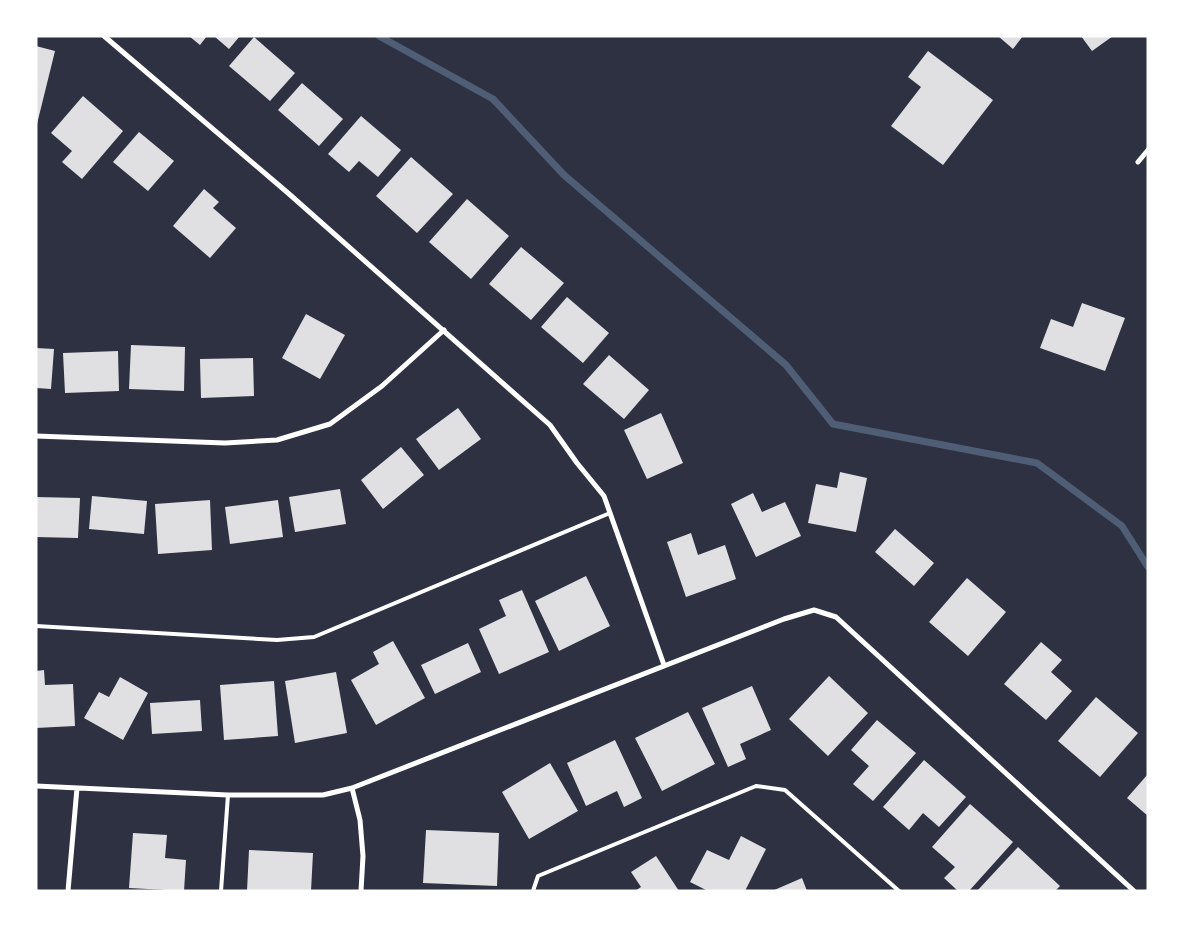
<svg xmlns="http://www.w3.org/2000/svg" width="1184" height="927" font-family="Jost,sans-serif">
  <rect width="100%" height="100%" fill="#2d3142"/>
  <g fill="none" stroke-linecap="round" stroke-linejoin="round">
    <path stroke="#4f5d75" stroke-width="7" d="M379 36 493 99 564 175 786 365 833 424 1037 463 1122 526 1148 567"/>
  </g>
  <path fill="#e0e0e3" d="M189 36H207L200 45Z
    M214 36H240L229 49Z
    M998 36H1023L1013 49Z
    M1081 36H1113L1092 51Z
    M254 37 295 73 270 101 229 66Z
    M36 46 55 51 37 124 36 123Z
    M928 51 993 100 943 165 891 126 921 87 908 77Z
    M302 83 343 119 319 146 278 110Z
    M83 96 123 131 82 179 62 162 72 151 51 133Z
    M361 116 401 150 378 177 359 161 349 172 328 154Z
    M139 132 174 161 148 191 113 162Z
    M411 157 453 194 417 233 376 196Z
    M204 189 219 202 213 208 236 228 210 258 173 226Z
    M467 199 509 236 471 279 429 242Z
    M521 247 564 283 531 320 489 284Z
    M567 297 609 333 583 363 541 327Z
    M1082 303 1125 318 1105 371 1040 348 1051 319 1073 327Z
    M306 314 345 335 320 379 282 358Z
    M131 345 185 347 184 391 129 389Z
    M36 348 54 349 51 389 36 388Z
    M118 351 119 391 65 393 63 353Z
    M609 355 649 390 624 419 583 384Z
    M253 358 254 396 201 398 200 359Z
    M458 408 481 439 439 470 416 439Z
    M661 413 683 463 647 479 624 430Z
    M401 447 424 475 383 509 361 480Z
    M840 472 867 478 856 532 808 523 816 484 837 488Z
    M340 489 346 524 295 532 289 497Z
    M753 493 762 512 785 502 801 536 756 557 731 504Z
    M92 496 147 501 144 534 89 529Z
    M36 497 80 498 78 538 36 537Z
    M210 500 212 550 158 554 155 504Z
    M278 500 283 537 230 544 225 507Z
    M895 529 934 563 914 586 875 552Z
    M691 533 698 555 725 545 736 579 686 597 667 542Z
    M586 576 610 626 559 651 535 601Z
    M967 578 1006 612 968 656 929 622Z
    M522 590 549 652 499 674 479 629 506 616 499 600Z
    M393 641 425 698 376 725 351 680 379 664 373 652Z
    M1041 642 1062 660 1051 672 1072 691 1046 720 1004 684Z
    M468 643 481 672 435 694 421 665Z
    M44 670 45 685 73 684 75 726 36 728V671Z
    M336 672 347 733 295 743 285 681Z
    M829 676 868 713 828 756 789 719Z
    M120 677 148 693 123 740 84 718 99 692 109 697Z
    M274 681 278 736 224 740 220 685Z
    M752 686 771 730 740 744 746 759 728 767 702 708Z
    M1096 697 1138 733 1100 777 1058 741Z
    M200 700 202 731 152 734 150 703Z
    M688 712 715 764 662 791 635 738Z
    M877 720 916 753 873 801 853 784 869 766 851 750Z
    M615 740 642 798 624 807 617 791 586 806 567 763Z
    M924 760 966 797 939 827 923 813 909 830 883 807Z
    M550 763 578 811 529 839 502 792Z
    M1148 774V816L1127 798Z
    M970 804 1013 842 969 891H958L944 878 955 867 932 847Z
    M426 830 499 833 497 886 423 883Z
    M133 833 167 835 165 858 186 860 184 891 129 888Z
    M741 836 766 849 745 891H708L690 882 707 850 729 860Z
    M1018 847 1060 886 1055 891H977Z
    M249 850 313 853 311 891H247Z
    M656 856 679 891H635L641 887 631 872Z
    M802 878 807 891H772Z"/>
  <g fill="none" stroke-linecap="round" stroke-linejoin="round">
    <path stroke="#fff" stroke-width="4" d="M36 626 277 640 314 637 610 513
      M221 891 228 795
      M533 891 538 876 756 786 785 790 899 891"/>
    <path stroke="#fff" stroke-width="5" d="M104 36 288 193 550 425 577 463 604 496 664 665
      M1138 162 1148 150
      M36 436 225 443 277 440 330 424 382 386 444 330
      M36 786 228 795H323L352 788 784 619 814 610 836 617 1134 891
      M352 788 360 820 363 856 361 891
      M68 891 77 788"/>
  </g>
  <rect width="1184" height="927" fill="none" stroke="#ffffff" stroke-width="75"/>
</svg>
